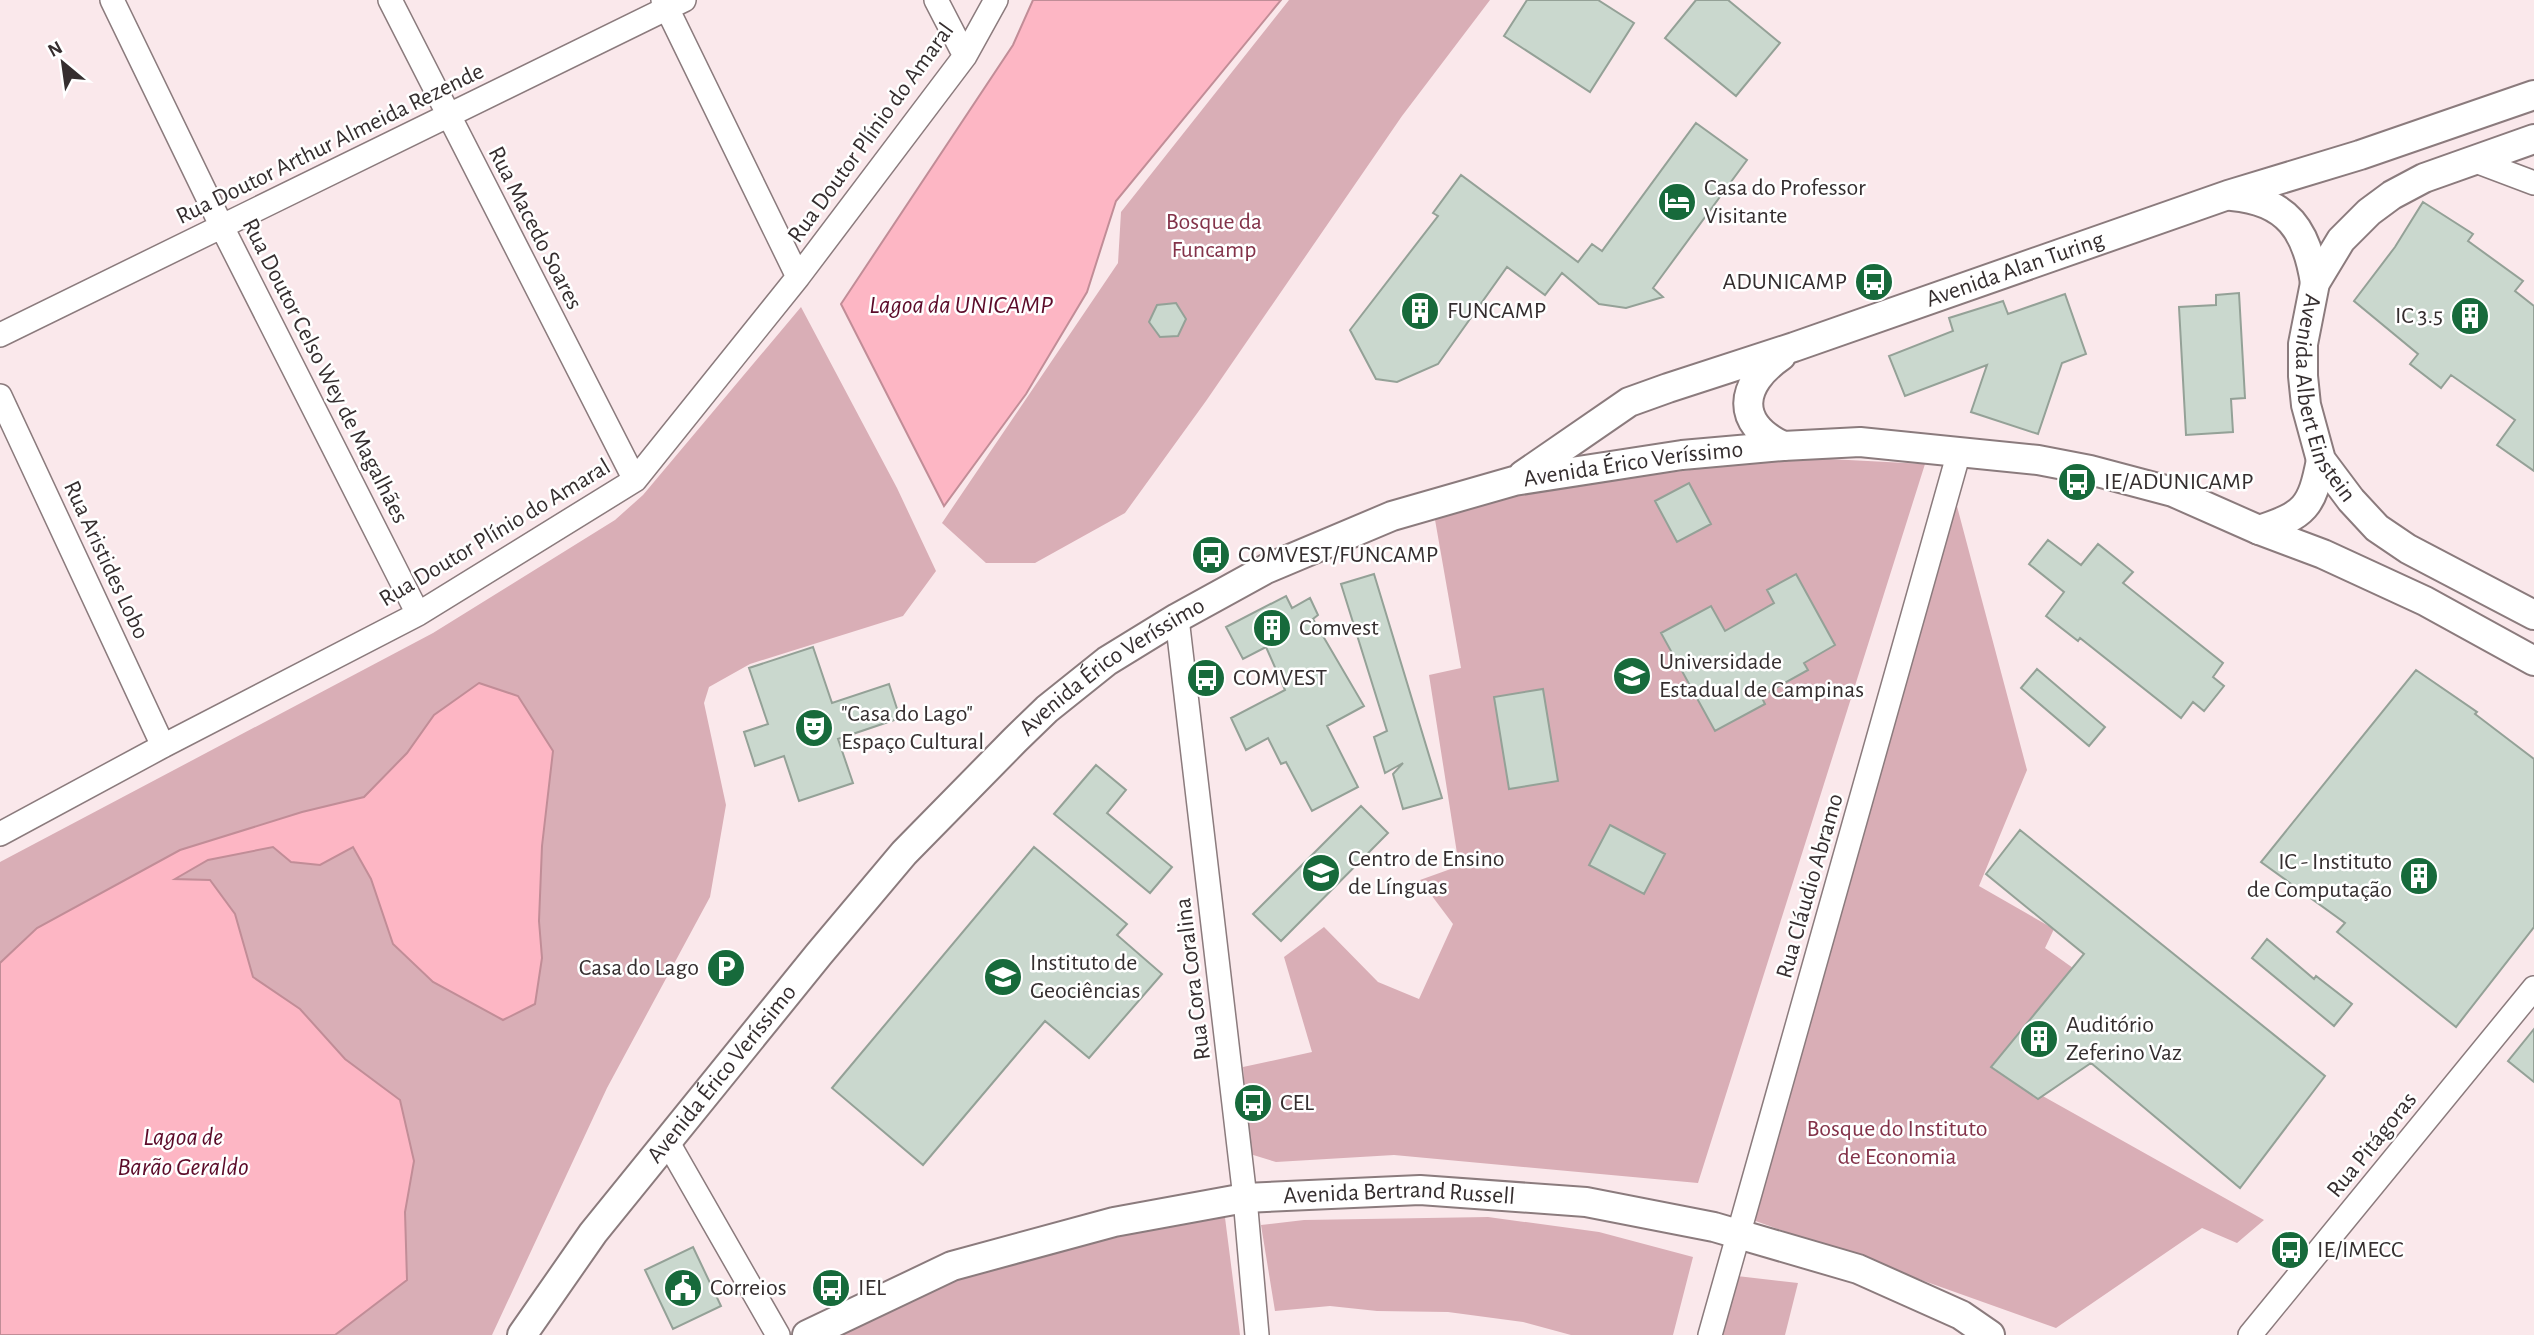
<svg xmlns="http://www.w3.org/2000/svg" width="2534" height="1335" font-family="'Alegreya Sans',sans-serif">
  <rect width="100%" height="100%" fill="#fae8eb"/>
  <path fill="#d9aeb6" d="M1289 0H1490L1402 116 1206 401 1125 513 1035 563H986L942 523 1118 263 1121 212Z
    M801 307 897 488 936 571 903 616 750 664 709 687 704 703 726 805 710 897 607 1088 492 1335H0V862L433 633 615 520 643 495Z
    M1791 457 1925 464 1698 1183 1394 1155 1276 1162 1250 1154 1243 1067 1312 1052 1284 957 1324 927 1378 982 1419 999 1453 924 1420 880 1459 866 1429 675 1461 668 1434 514 1524 491Z
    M1954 495 2027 770 1979 886 2054 929 2045 948 2073 968 1991 1067 2264 1220 2237 1243 2202 1228 2056 1328 1750 1219Z
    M1223 1202 1240 1335H807L889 1296Z
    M1488 1217 1599 1232 1693 1257 1673 1335H1571L1523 1322 1448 1312 1377 1311 1330 1306 1275 1311 1261 1225 1304 1220Z
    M1737 1276 1798 1283 1785 1335H1718Z"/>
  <path fill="#fdb6c4" stroke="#c18d97" stroke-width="2" d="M1033 0H1281L1116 201 1087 292 1026 394 944 506 841 304 1013 45Z
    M479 683 518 696 553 751 542 846 539 921 542 958 535 1004 503 1020 433 982 393 944 371 879 353 847 320 865 291 862 273 847 208 860 175 879 210 880 235 914 253 977 300 1009 345 1059 400 1100 414 1161 405 1212 407 1280 335 1335H0V963L37 928 180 850 302 812 364 797 407 753 434 715Z"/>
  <path fill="#cad8ce" stroke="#94a197" stroke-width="2" d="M1527 0H1598L1634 23 1590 92 1504 36Z
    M1696 0H1728L1780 43 1736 96 1665 38Z
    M1696 123 1747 160 1653 288 1663 297 1626 308 1599 304 1562 273 1545 295 1507 267 1438 364 1397 382 1376 379 1350 330 1438 216 1433 213 1461 175 1578 262 1592 244 1602 251Z
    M2423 202 2473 234 2468 241 2523 281 2515 291 2534 306V471L2497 445 2515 420 2451 375 2441 388 2410 364 2418 354 2354 301 2395 247Z
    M2239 293 2245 398 2231 399 2233 432 2186 435 2179 307 2216 305V295Z
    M2065 294 2086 354 2062 363 2038 434 1971 412 1987 365 1905 396 1889 356 1953 331 1949 318 2003 301 2008 314Z
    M1176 303 1186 319 1178 336 1160 337 1149 322 1157 305Z
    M1689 483 1711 524 1677 542 1655 501Z
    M2048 540 2081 565 2098 544 2133 572 2123 583 2223 663 2213 677 2224 686 2204 711 2193 702 2181 718 2080 638 2078 641 2046 616 2064 592 2029 564Z
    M1374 574 1442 798 1403 809 1393 774 1403 763 1385 773 1374 737 1387 731 1341 584Z
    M1796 574 1835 645 1804 663 1808 670 1761 696 1765 704 1715 731 1661 633 1711 606 1725 631 1774 603 1767 590Z
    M1286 596 1292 608 1310 598 1318 615 1313 619 1364 706 1327 726 1358 787 1312 811 1286 762 1281 764 1268 738 1246 750 1231 718 1285 690 1266 647 1243 659 1226 627Z
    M813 647 832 703 889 684 900 718 838 739 853 783 799 801 784 756 755 766 744 732 768 724 749 668Z
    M2037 669 2105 727 2089 746 2021 688Z
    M2416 670 2477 712 2475 714 2534 759V927L2456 1027 2337 932 2345 923 2261 862Z
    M1543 689 1558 781 1509 789 1494 697Z
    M1096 765 1126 790 1107 813 1172 867 1150 893 1054 814Z
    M1361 806 1388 833 1281 941 1253 914Z
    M1610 825 1665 854 1644 894 1589 865Z
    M2020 830 2325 1076 2240 1188 2091 1063 2038 1099 1991 1067 2084 954 1986 874Z
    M1034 847 1127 924 1117 935 1162 974 1089 1058 1045 1021 923 1165 832 1088Z
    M2267 939 2314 979 2316 976 2352 1004 2334 1026 2252 958Z
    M2534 1029V1082L2508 1061Z
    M693 1247 721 1306 673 1329 645 1270Z"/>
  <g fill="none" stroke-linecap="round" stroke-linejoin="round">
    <defs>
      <path id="minor" d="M112 0 222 227 418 614
        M390 0 635 480
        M663 0 798 277
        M936 0 965 56
        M2473 160 2534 183
        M0 335 684 0
        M0 396 163 746
        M1177 618 1245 1198 1257 1335
        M0 834 163 746 418 614 635 480 798 277 965 56 996 0
        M667 1141 778 1335
        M1710 1335 1959 452
        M2250 1335 2534 988"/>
      <g id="tertiary">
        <path id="s1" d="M2534 139 2424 178 2392 195 2369 212 2341 240 2315 283 2303 344V376L2306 405 2321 460 2351 500 2377 528 2408 549 2534 615"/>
        <path d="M2232 196C2288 201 2307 231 2315 283"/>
        <path d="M1781 356C1739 385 1735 423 1783 446"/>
        <path id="s2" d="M1523 475 1629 402 1668 388 1794 347 2228 195 2360 155 2534 95"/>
        <path d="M2259 530C2305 515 2312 507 2321 460"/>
        <path id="s3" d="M522 1335 593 1233 819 954 904 853 1015 740 1047 709 1107 661 1177 618 1266 569 1392 516 1514 481 1682 455 1783 446 1860 442 2038 460 2090 470 2173 492 2259 530 2323 554 2425 601 2534 661"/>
        <path id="s4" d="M807 1335 952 1266 1114 1222 1245 1198 1420 1190 1586 1202 1714 1227 1858 1269 1961 1315 1990 1335"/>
      </g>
    </defs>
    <use href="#minor" stroke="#8b7b7d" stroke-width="26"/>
    <use href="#tertiary" stroke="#8b7b7d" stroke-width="32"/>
    <use href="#minor" stroke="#fff" stroke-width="23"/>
    <use href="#tertiary" stroke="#fff" stroke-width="28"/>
  </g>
  <defs>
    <symbol id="hotel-disc" viewBox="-11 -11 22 22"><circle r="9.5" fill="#176a3b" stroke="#fff"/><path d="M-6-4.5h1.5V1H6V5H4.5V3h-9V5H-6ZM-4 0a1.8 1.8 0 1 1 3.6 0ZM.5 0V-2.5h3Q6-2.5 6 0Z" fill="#fff"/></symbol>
    <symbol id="bus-disc" viewBox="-11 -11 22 22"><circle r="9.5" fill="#176a3b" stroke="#fff"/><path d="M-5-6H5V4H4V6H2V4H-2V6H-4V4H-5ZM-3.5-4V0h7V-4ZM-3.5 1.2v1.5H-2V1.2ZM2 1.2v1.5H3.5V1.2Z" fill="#fff"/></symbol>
    <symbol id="building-disc" viewBox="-11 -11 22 22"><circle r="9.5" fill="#176a3b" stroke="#fff"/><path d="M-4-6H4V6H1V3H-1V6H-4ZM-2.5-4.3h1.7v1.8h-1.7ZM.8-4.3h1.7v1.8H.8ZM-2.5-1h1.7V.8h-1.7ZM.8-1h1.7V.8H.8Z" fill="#fff"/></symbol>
    <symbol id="university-disc" viewBox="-11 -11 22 22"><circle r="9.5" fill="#176a3b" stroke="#fff"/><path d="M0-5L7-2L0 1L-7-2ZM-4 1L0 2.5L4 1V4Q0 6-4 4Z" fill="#fff"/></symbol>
    <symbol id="theatre-disc" viewBox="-11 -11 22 22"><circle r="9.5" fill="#176a3b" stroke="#fff"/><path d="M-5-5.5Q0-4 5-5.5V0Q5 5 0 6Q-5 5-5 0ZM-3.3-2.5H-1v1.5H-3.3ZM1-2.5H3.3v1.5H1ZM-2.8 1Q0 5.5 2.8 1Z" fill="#fff"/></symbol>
    <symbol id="parking-disc" viewBox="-11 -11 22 22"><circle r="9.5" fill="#176a3b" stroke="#fff"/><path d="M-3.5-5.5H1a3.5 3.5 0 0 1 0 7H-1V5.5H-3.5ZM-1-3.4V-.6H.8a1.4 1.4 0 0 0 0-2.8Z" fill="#fff"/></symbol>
    <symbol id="civic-disc" viewBox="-11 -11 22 22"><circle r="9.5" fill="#176a3b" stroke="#fff"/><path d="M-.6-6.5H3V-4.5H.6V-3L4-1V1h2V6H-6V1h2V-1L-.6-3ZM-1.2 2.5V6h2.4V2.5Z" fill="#fff"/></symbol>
  </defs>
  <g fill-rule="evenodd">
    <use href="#hotel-disc" x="1655" y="180" width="44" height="44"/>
    <use href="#bus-disc" x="1852" y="260" width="44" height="44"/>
    <use href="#building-disc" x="1398" y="289" width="44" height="44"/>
    <use href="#building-disc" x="2448" y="294" width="44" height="44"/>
    <use href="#bus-disc" x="2055" y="460" width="44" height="44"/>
    <use href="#bus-disc" x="1189" y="533" width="44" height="44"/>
    <use href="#building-disc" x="1250" y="606" width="44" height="44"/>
    <use href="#university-disc" x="1610" y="654" width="44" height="44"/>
    <use href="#bus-disc" x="1184" y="656" width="44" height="44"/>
    <use href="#theatre-disc" x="792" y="706" width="44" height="44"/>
    <use href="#university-disc" x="1299" y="851" width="44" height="44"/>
    <use href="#building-disc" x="2397" y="854" width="44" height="44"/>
    <use href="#parking-disc" x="704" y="946" width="44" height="44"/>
    <use href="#university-disc" x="981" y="955" width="44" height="44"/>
    <use href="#building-disc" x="2017" y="1017" width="44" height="44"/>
    <use href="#bus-disc" x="1231" y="1081" width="44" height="44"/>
    <use href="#bus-disc" x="2268" y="1228" width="44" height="44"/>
    <use href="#civic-disc" x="661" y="1266" width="44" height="44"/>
    <use href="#bus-disc" x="809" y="1266" width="44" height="44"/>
  </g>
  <g text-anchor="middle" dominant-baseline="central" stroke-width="5" stroke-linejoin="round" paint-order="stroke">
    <g font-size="24" fill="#352e2f" stroke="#fff">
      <text transform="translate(871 133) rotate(-54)">Rua Doutor Plínio do Amaral</text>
      <text transform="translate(330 144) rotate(-26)">Rua Doutor Arthur Almeida Rezende</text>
      <text transform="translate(535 228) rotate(63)">Rua Macedo Soares</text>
      <text stroke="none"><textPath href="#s2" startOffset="537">Avenida Alan Turing</textPath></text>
      <text transform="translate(325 371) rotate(63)">Rua Doutor Celso Wey de Magalhães</text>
      <text stroke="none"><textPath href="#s1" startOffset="392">Avenida Albert Einstein</textPath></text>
      <text stroke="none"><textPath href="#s3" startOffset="1463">Avenida Érico Veríssimo</textPath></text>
      <text transform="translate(495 533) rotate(-31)">Rua Doutor Plínio do Amaral</text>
      <text transform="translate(106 560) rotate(65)">Rua Aristides Lobo</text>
      <text stroke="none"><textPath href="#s3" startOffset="896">Avenida Érico Veríssimo</textPath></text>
      <text transform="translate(1810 886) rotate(-74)">Rua Cláudio Abramo</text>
      <text transform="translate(1193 979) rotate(-97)">Rua Cora Coralina</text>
      <text stroke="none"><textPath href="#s3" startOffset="329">Avenida Érico Veríssimo</textPath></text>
      <text transform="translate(2372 1145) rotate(-51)">Rua Pitágoras</text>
      <text stroke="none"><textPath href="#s4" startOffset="616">Avenida Bertrand Russell</textPath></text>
    </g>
    <g font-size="24" fill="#352e2f" stroke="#fff" text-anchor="start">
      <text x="1704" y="188">Casa do Professor<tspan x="1704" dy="28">Visitante</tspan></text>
      <text x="1847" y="282" text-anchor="end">ADUNICAMP</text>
      <text x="1447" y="311">FUNCAMP</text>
      <text x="2443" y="316" text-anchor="end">IC 3.5</text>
      <text x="2104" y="482">IE/ADUNICAMP</text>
      <text x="1238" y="555">COMVEST/FUNCAMP</text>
      <text x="1299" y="628">Comvest</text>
      <text x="1659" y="662">Universidade<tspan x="1659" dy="28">Estadual de Campinas</tspan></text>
      <text x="1233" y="678">COMVEST</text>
      <text x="841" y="714">"Casa do Lago"<tspan x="841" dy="28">Espaço Cultural</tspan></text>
      <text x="1348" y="859">Centro de Ensino<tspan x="1348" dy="28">de Línguas</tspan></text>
      <text x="2392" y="862" text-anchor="end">IC - Instituto<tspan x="2392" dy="28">de Computação</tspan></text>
      <text x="1030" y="963">Instituto de<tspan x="1030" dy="28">Geociências</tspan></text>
      <text x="699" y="968" text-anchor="end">Casa do Lago</text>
      <text x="2066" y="1025">Auditório<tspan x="2066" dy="28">Zeferino Vaz</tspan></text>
      <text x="1280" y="1103">CEL</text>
      <text x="2317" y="1250">IE/IMECC</text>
      <text x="710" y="1288">Correios</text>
      <text x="858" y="1288">IEL</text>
    </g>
    <g font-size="24" fill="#833249" stroke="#fff">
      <text x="1214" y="222">Bosque da<tspan x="1214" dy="28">Funcamp</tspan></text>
      <text x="1897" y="1129">Bosque do Instituto<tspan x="1897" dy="28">de Economia</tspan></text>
    </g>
    <g font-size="26" font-style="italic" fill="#5c0b29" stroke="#fff">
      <text x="961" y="305">Lagoa da UNICAMP</text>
      <text x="183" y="1137">Lagoa de<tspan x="183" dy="30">Barão Geraldo</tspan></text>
    </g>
  </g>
  <g transform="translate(63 63) rotate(331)" stroke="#ffffff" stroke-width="5" paint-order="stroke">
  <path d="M0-5L12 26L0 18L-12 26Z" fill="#352e2f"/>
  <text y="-10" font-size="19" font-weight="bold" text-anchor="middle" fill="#352e2f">N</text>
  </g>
</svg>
